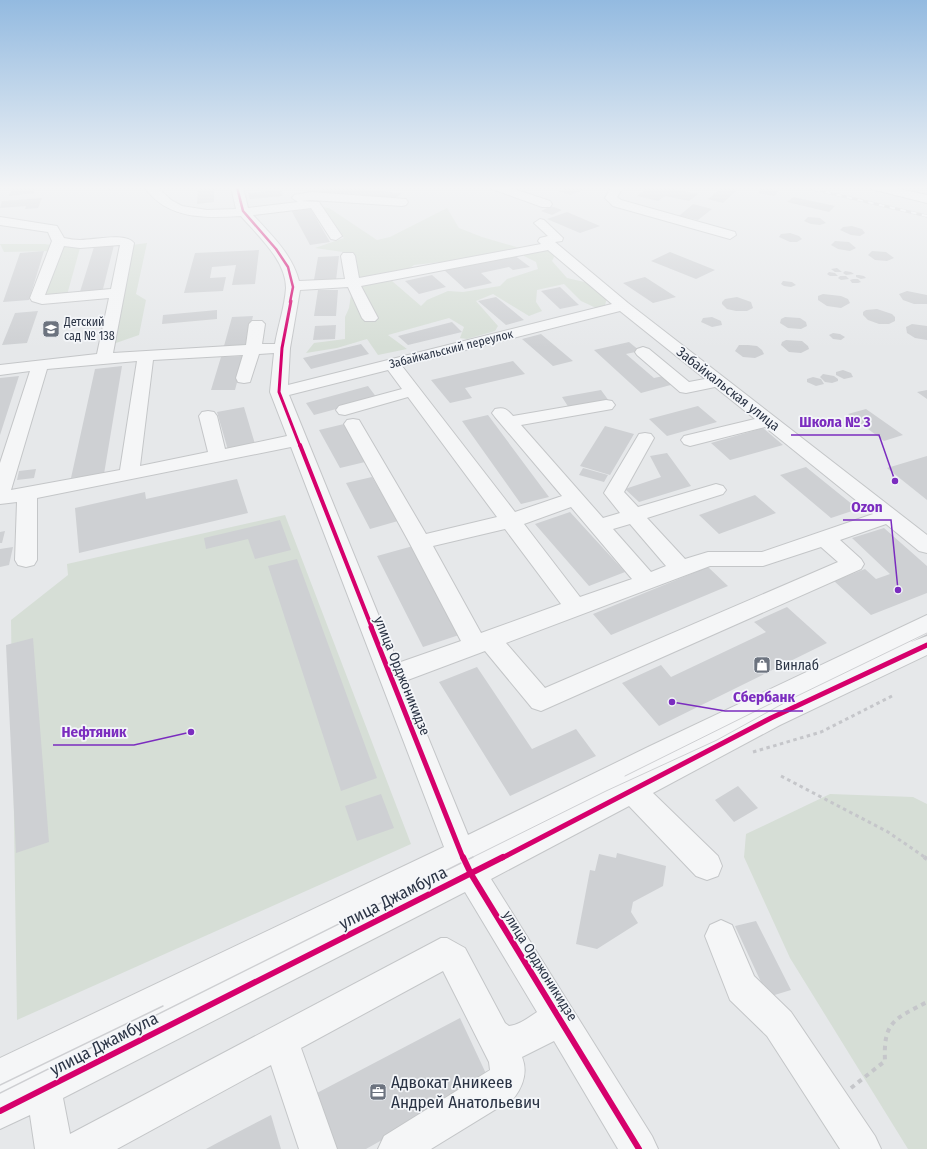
<svg xmlns="http://www.w3.org/2000/svg" width="927" height="1149" font-family="'Fira Sans Condensed',sans-serif">
  <rect width="100%" height="100%" fill="#e6e8ea"/>
  <path fill="#d6ded6" d="M320 207 329 208 377 240 390 237 447 208 459 228 482 237 523 249 477 258 414 265 392 281 421 306 427 300 448 291 463 292 500 286 507 279 538 269 536 262 524 256V250L533 247 556 253 552 261 567 278 593 284 608 295 605 305 596 308 581 301 564 284 537 290 536 302 542 311 529 316 493 294 476 301 498 326 495 331 467 339 460 338 464 327 449 318 388 335 407 349 378 355 367 339 337 348 306 353 314 343 345 339V317L349 308 352 288 344 276 343 252 315 248 344 238 326 223Z
    M147 243 136 294 146 300 139 335 113 344 124 246Z
    M0 244H44L80 248 67 295 37 298 53 251 4 252Z
    M285 515 411 844 17 1020 11 620 68 575 67 564Z
    M830 794 913 797 927 804V1149H908L790 958 744 857 746 834Z"/>
  <path fill="#ced0d3" d="M12 187H36L34 193 9 196Z
    M107 187H129V188L107 190Z
    M198 187H214V202L197 204Z
    M323 187H339L401 193 396 199 318 193Z
    M567 187H591L570 195 558 191Z
    M648 187H677L674 189 698 194 689 201 665 196 658 201 637 196Z
    M722 187 739 188 723 203 708 199Z
    M763 187 779 191 774 196 758 193Z
    M281 190 283 196 250 199 248 193Z
    M793 197 835 206 829 212 787 202Z
    M42 198 38 208 25 209 26 206 0 208 2 201Z
    M693 204 712 209 698 220 679 216Z
    M309 206 330 242 310 245 290 208Z
    M551 206 562 210 552 215 541 211Z
    M567 212 600 226 580 233 547 219Z
    M808 217 820 218 826 223 820 225 811 224 804 221Z
    M852 226 862 229 865 233 860 236 851 235 840 230 843 227Z
    M790 233 799 236 802 239 797 242H790L779 237 781 234Z
    M835 241 849 242 856 248 850 251 838 249 831 245Z
    M114 245 102 293 79 295 94 247Z
    M259 250 255 284 232 285 236 265 212 267 210 278 226 277 223 291 184 293 195 253Z
    M44 251 29 300 3 302 20 253Z
    M872 251 886 252 894 258 887 261 875 260 868 255Z
    M670 252 715 270 696 279 651 261Z
    M514 255 530 267 513 270 509 267 481 273 492 283 465 289 444 270Z
    M339 256 336 280H314L318 257Z
    M837 268 842 272H835L831 269Z
    M845 271 851 272 854 274 846 275 843 273Z
    M829 272 835 273 838 276H830L827 274Z
    M432 275 446 287 419 294 405 281Z
    M859 275 864 276 866 278 861 279 856 277V275Z
    M840 276H846L849 279 841 280 838 278Z
    M645 277 676 297 653 303 623 283Z
    M853 279H858L861 282 858 283H852L850 280Z
    M783 281 792 282 796 285 791 287 784 286 781 284Z
    M560 287 579 305 560 309 541 291Z
    M318 290H338L336 316H314Z
    M907 291 927 295V304H914L903 300 899 294Z
    M823 294 841 296 848 299 850 303 841 308 827 306 818 300V296Z
    M496 297 524 320 506 325 478 301Z
    M737 297 751 302 753 308 747 311H736L727 309 722 304V302L725 299Z
    M877 309 892 314 895 317V321L889 324H879L868 320 863 315V312L866 310Z
    M217 310V319L162 324 163 315Z
    M38 311 27 343 2 345 15 313Z
    M253 316 246 345 224 346 232 317Z
    M712 317 721 321 722 325 712 327 701 322 703 318Z
    M785 317 800 318 806 322 807 326 801 329 788 328 780 323 781 319Z
    M452 322 462 332 408 345 398 336Z
    M912 324 927 326V340L915 338 907 333 906 327Z
    M336 325 335 339 313 340 315 326Z
    M833 333 840 334 845 337 841 340 833 339 829 335Z
    M541 334 573 361 553 366 522 339Z
    M786 340 802 341 808 346 809 349 801 353 789 352 781 345 782 342Z
    M629 342 640 351 626 354 654 378 668 375 678 383 641 393 594 350Z
    M361 344 369 354 311 369 303 358Z
    M739 345H748L757 346 762 350 764 354 755 358 743 357 735 351Z
    M244 356 235 390H211L221 357Z
    M513 361 525 374 465 388 472 398 450 403 431 380Z
    M122 366 104 474 71 478 95 369Z
    M843 370 851 373 853 377 844 379 836 375V372Z
    M823 374 834 376 838 379V381L832 383 825 382 820 377Z
    M19 376 0 435V378Z
    M813 377 821 379 824 384 816 386 807 382V379Z
    M368 386 377 398 314 415 306 403Z
    M601 390 609 401 569 408 562 397Z
    M927 390V399L917 392Z
    M698 406 717 422 667 436 649 419Z
    M244 407 255 444 228 450 217 412Z
    M866 409 903 435 884 441 848 414Z
    M488 415 549 497 521 504 462 421Z
    M344 424 365 462 340 468 319 430Z
    M605 426 634 434 610 475 580 466Z
    M763 428 783 445 730 460 711 443Z
    M667 453 691 486 639 502 625 489 661 477 650 456Z
    M927 456V500L887 468Z
    M806 467 858 509 831 518 780 475Z
    M583 468 608 475 604 482 579 475Z
    M36 469 34 478 17 480 19 471Z
    M372 477 398 521 370 529 346 483Z
    M237 479 248 513 79 553 75 508 145 492 146 499Z
    M755 495 776 513 719 534 699 515Z
    M570 512 625 572 589 586 535 524Z
    M280 520 291 550 255 559 248 539 206 549 204 538Z
    M884 528 927 566V593L871 615 834 581 865 569 876 579 890 574 852 538Z
    M5 531 2 543H0V532Z
    M413 546 462 634 423 647 377 556Z
    M13 547 9 565 0 567V549Z
    M297 559 377 778 341 791 268 566Z
    M708 567 728 586 611 635 593 614Z
    M787 607 827 643 659 726 622 683 661 665 671 677 766 632 754 622Z
    M33 638 49 842 16 853 6 645Z
    M477 667 532 749 576 729 596 756 510 796 439 682Z
    M738 786 758 808 734 822 715 800Z
    M381 794 394 828 357 841 345 806Z
    M617 853 666 866 663 886 633 902 631 912 638 923 597 949 576 944 590 870 595 871 599 854 616 858Z
    M756 921 791 990 768 997 735 926Z
    M460 1018 489 1080 366 1149H333L315 1094Z
    M271 1115 281 1149H206L219 1142Z"/>
  <g fill="none" stroke-linecap="round" stroke-linejoin="round">
    <defs>
      <path id="minor" d="M157 187 171 200 182 206 207 210 236 209 231 187H243L248 208 298 202 292 198 294 195 311 192 406 199 408 202 406 205 402 206 311 200 300 201 319 202 342 236 336 240 331 239 311 208 253 215C271 235 292 254 299 281L345 279 341 256 343 253H353L355 256 359 278 541 244 538 241 540 238 548 236 534 223 540 219 544 220 563 238 562 241 555 242 628 303 927 535V553L919 551 886 524 840 540 861 559 864 564 861 569 541 711 532 708 485 651 405 681 468 835 648 747 927 615V634L911 642 927 636V655L780 725 653 793 718 856 722 866 718 876 707 880 696 876 629 806 491 879 652 1136 658 1149H618L554 1041 522 1057C528 1072 523 1086 514 1098L431 1149H378L384 1136 490 1070 489 1062 443 971 301 1048 337 1149H299L271 1065 117 1149H35L30 1115 0 1129V1058L444 847 291 447 37 498V560L34 565 26 567 18 565 15 560 17 502 0 504V463L30 371 0 375V365L97 354 109 298 42 304 32 301 30 298 52 241 48 232 0 225V217L57 226 64 238C69 239 75 240 80 240 93 240 126 232 134 243L113 353 246 345 249 324 252 321H262L265 324 262 344H275C278 326 285 306 286 288 286 260 258 236 241 216 206 218 168 220 145 188ZM120 245 111 289 45 295 64 246 80 248ZM548 250 612 304 288 385 290 348 300 290 348 287 362 318 365 321H375L378 318 361 286ZM620 311 705 379 689 382 649 349 643 347 637 349 635 352 637 355 680 392 686 393 715 387 755 419 684 436 681 440 684 444 690 446 765 427 873 514 762 552H708L685 559 647 518 723 494 726 490 723 486 716 484 638 507 624 492 654 438 651 434 645 433 639 434 604 493 620 513 603 518 521 425 612 409 615 405 612 401 606 400 513 416C507 409 504 407 495 409L492 413 495 417 562 496 515 512 402 366ZM274 353 270 392 287 436 225 449 217 416 214 412 208 411 202 412 199 416 208 452 140 466 153 360 243 355 236 378 238 382 244 383 250 382 259 354ZM137 361 120 470 11 490 47 369ZM388 370 402 389 339 406 336 410 339 414 345 415 408 397 497 517 426 534 359 420 353 419 347 420 344 424 409 542 461 641 398 663 289 395ZM571 507 632 579 580 597 524 524ZM630 524 666 566 651 572 613 529ZM505 529 561 604 481 633 433 546ZM821 547 838 562 545 688 506 643 710 566H763ZM465 892 537 1012C528 1018 519 1025 509 1026L505 1023 465 948 447 938H441L70 1134 63 1098Z
        M490 187H508L550 201 552 204 550 207H542L492 189Z
        M611 187H623L617 197 621 200 735 232 736 235 730 239 613 206 605 198Z
        M721 920 732 925 754 976 791 1012 875 1136 881 1149H840L767 1036 730 1000 705 936 710 925Z"/>
      <path id="major" d="M869 187H891L927 195V203L871 189Z"/>
    </defs>
    <use href="#minor" stroke="#c4c6c8" stroke-width="2"/>
    <use href="#major" stroke="#c2c5c8" stroke-width="2"/>
    <path stroke="#c5c6ca" stroke-width="3" stroke-dasharray="3.5 3.5" stroke-linecap="butt" d="M753 752 821 732 892 696
      M781 776 888 832 926 858"/>
    <path stroke="#c5c6ca" stroke-width="4" stroke-dasharray="4.5 4.5" stroke-linecap="butt" d="M924 857 927 859
      M851 1088 885 1061C883 1021 895 1019 927 1002"/>
    <use href="#minor" fill="#f5f6f7" fill-rule="evenodd"/>
    <use href="#major" fill="#f8f8f8" fill-rule="evenodd"/>
    <path stroke="#cecfd2" stroke-width="1" d="M625 776 772 703
      M471 858 606 791 717 740 795 697 927 633"/>
    <path stroke="#cecfd2" stroke-width="1.5" d="M0 1085 163 1006
      M0 1093 473 857"/>
    <defs>
      <path id="rail" d="M804 187 927 216"/>
    </defs>
    <use href="#rail" stroke="#cecfd2" stroke-width="3"/>
    <use href="#rail" stroke="#f4f6f9" stroke-width="2" stroke-dasharray="5.5" stroke-linecap="butt"/>
    <defs>
      <path id="cycleway-far4" d="M237 187 243 211 276 249 288 267 293 287 290 302"/>
      <path id="cycleway-far3" d="M291 301 282 348 279 392 300 446"/>
      <path id="cycleway-far2" d="M300 445 372 628"/>
      <path id="cycleway-far1" d="M371 627 463 858
        M502 858 771 718 927 645"/>
      <path id="cycleway" d="M463 857 471 874 639 1149
        M0 1111 503 857"/>
    </defs>
    <use href="#cycleway-far4" stroke="#f4f6f9" stroke-width="4"/>
    <use href="#cycleway-far3" stroke="#f4f6f9" stroke-width="5"/>
    <use href="#cycleway-far2" stroke="#f4f6f9" stroke-width="6"/>
    <use href="#cycleway-far1" stroke="#f4f6f9" stroke-width="8"/>
    <use href="#cycleway" stroke="#f4f6f9" stroke-width="8"/>
    <use href="#cycleway-far4" stroke="#d6006c" stroke-width="2.5"/>
    <use href="#cycleway-far3" stroke="#d6006c" stroke-width="3"/>
    <use href="#cycleway-far2" stroke="#d6006c" stroke-width="4"/>
    <use href="#cycleway-far1" stroke="#d6006c" stroke-width="5"/>
    <use href="#cycleway" stroke="#d6006c" stroke-width="6"/>
  </g>
  <linearGradient id="sky" x2="0" y2="1"><stop stop-color="#93bae0"/><stop offset="0.54" stop-color="#f4f5f6"/><stop offset="1" stop-color="#f4f5f6" stop-opacity="0"/></linearGradient>
  <rect width="927" height="348" fill="url(#sky)"/>
  <defs>
    <symbol id="school-square" viewBox="-11 -11 22 22"><rect x="-9" y="-9" width="18" height="18" rx="4" fill="#6c737f" stroke="#f4f6f9"/><path d="M0-5L7-2L0 1L-7-2ZM-4 1L0 2.5L4 1V4Q0 6-4 4Z" fill="#fff"/></symbol>
    <symbol id="shop-square" viewBox="-11 -11 22 22"><rect x="-9" y="-9" width="18" height="18" rx="4" fill="#6c737f" stroke="#f4f6f9"/><path d="M-5-2.5h2.3a2.7 3.5 0 0 1 5.4 0H5L5.5 6h-11ZM-1.5-2.5h3a1.5 2.3 0 0 0-3 0Z" fill="#fff"/></symbol>
    <symbol id="office-square" viewBox="-11 -11 22 22"><rect x="-9" y="-9" width="18" height="18" rx="4" fill="#6c737f" stroke="#f4f6f9"/><path d="M-6-3h4V-5.5h4V-3h4V5H-6ZM-1-4.5V-3h2v-1.5ZM-6 0V1H6V0Z" fill="#fff"/></symbol>
  </defs>
  <g fill-rule="evenodd">
    <use href="#school-square" x="41" y="319" width="20" height="20"/>
    <use href="#shop-square" x="752" y="655" width="20" height="20"/>
    <use href="#office-square" x="368" y="1082" width="20" height="20"/>
  </g>
  <g text-anchor="middle" dominant-baseline="central" stroke-width="3.5" stroke-linejoin="round" paint-order="stroke">
    <g font-size="12" fill="#2b3445" stroke="#f4f6f9" text-anchor="start">
      <text x="64" y="322">Детский<tspan x="64" dy="14">сад № 138</tspan></text>
    </g>
    <g font-size="12" fill="#2b3445" stroke="#f4f6f9">
      <text transform="translate(451 349) rotate(-14)">Забайкальский переулок</text>
    </g>
    <g font-size="14" fill="#2b3445" stroke="#f4f6f9">
      <text transform="translate(728 389) rotate(38)">Забайкальская улица</text>
      <text transform="translate(402 676) rotate(68)">улица Орджоникидзе</text>
      <text transform="translate(540 966) rotate(58)">улица Орджоникидзе</text>
    </g>
    <g font-size="14" fill="#2b3445" stroke="#f4f6f9" text-anchor="start">
      <text x="775" y="665">Винлаб</text>
    </g>
    <g font-size="17" fill="#2b3445" stroke="#f4f6f9">
      <text transform="translate(393 898) rotate(-27)">улица Джамбула</text>
      <text transform="translate(104 1044) rotate(-27)">улица Джамбула</text>
    </g>
    <g font-size="17" fill="#2b3445" stroke="#f4f6f9" text-anchor="start">
      <text x="391" y="1082">Адвокат Аникеев<tspan x="391" dy="20">Андрей Анатольевич</tspan></text>
    </g>
  </g>
  <path fill="none" stroke="#7b2cbf" stroke-width="1.5" d="M895 481L879 435H791M898 590L891 520H843M672 702L725 711H803M191 732L134 745H53"/>
  <g fill="#7b2cbf" stroke="#f4f6f9" stroke-width="1.5">
    <circle cx="895" cy="481" r="4"/>
    <circle cx="898" cy="590" r="4"/>
    <circle cx="672" cy="702" r="4"/>
    <circle cx="191" cy="732" r="4"/>
  </g>
  <g font-size="15" text-anchor="middle" font-weight="bold" fill="#7b2cbf" stroke="#f4f6f9" stroke-width="3.5" stroke-linejoin="round" paint-order="stroke">
    <text x="835" y="427">Школа № 3</text>
    <text x="867" y="512">Ozon</text>
    <text x="764" y="702">Сбербанк</text>
    <text x="94" y="737">Нефтяник</text>
  </g>
</svg>
